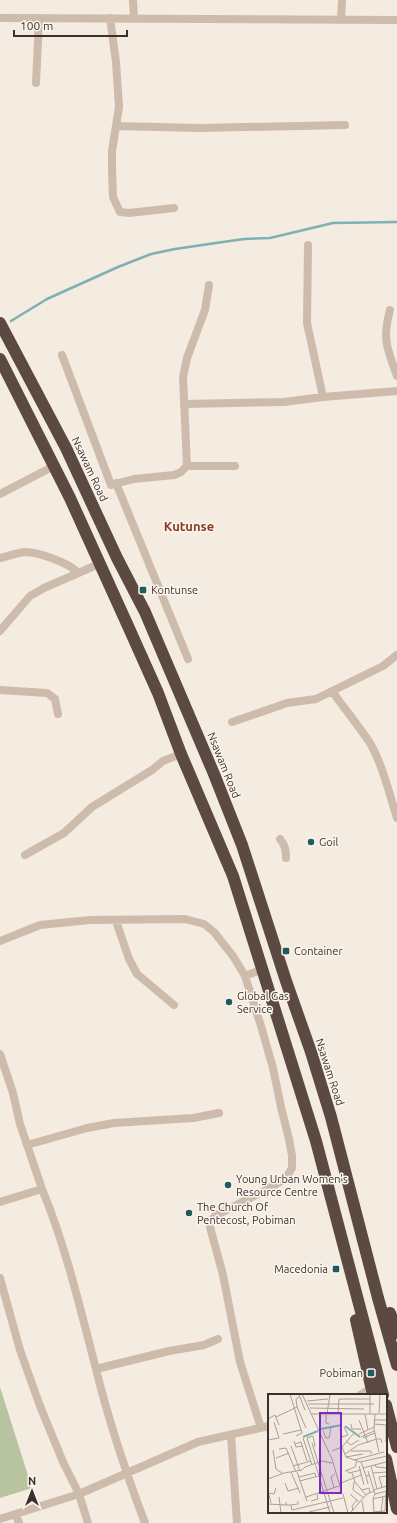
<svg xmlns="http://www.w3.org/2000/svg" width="397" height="1523" font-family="Ubuntu,sans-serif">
  <rect width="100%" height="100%" fill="#f4ebe1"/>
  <path fill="#b8c4a0" d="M0 1387 32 1488 0 1498Z"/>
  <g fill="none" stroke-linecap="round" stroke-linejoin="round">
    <path stroke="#7fb0b2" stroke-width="2.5" d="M11 321 47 299 118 267 151 254 175 249 216 243 244 239 270 238 333 223 397 222"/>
    <path stroke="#cdbbac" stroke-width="8" d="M133 0 134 19
      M0 18 397 20
      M110 18 116 62 119 107 112 151V169L113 197 120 212 129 213 174 208
      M341 20 342 0
      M36 83 39 19
      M116 126 200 128 345 125
      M308 245 307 323 323 397
      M390 310C382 339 387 348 397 376
      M62 355 111 485 134 479 174 475 181 472 187 466 183 377 187 358 205 310 209 285
      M184 404 284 402 323 397 397 391
      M187 466H235
      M116 483 188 659
      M0 494 54 466
      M0 558C8 556 17 553 25 552 38 552 70 563 78 573
      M0 631 30 596 44 588 99 564
      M0 690 47 693 55 699 58 714
      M332 691C344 708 358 725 370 743 383 766 389 793 397 818
      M232 722 287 703 316 699 383 666 397 655
      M280 839C285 845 286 850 286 858
      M25 855 64 833 92 807 152 770 163 761 181 754
      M116 921 129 959 137 974 174 1005
      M0 941 40 925 90 920 185 919 204 924 214 932 233 956 245 976 261 1026 273 1068 281 1107 289 1139 292 1156V1168L286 1178 268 1189 215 1216 210 1222V1227L223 1275 240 1362 261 1428
      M245 976 263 969
      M0 1054 13 1093 20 1124 42 1189
      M27 1145 87 1128 114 1123 193 1118 219 1113
      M0 1202 42 1189C66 1247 80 1308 96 1369 109 1422 126 1473 145 1523
      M0 1278 20 1350 40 1406 63 1462 79 1494 88 1523
      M96 1369 169 1351 204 1345 218 1339
      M360 1395 372 1388
      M231 1435 237 1523
      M16 1515 19 1523
      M0 1519 79 1494 198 1442 269 1426"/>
    <path stroke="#5c4a42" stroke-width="12" d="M0 323 66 448 117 558 145 612 214 774 242 845 286 981 311 1052 331 1117 378 1298 397 1365
      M0 359 70 498 128 626 158 693 181 754 233 876 316 1141 383 1395
      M390 1313 397 1333
      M356 1320 373 1395
      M386 1405 397 1447
      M386 1459 397 1509"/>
  </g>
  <g fill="#1f5a5e" stroke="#fbf5ee" stroke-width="1.5">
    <rect x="139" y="586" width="8" height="8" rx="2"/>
    <circle cx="311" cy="842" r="4"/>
    <rect x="282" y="947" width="8" height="8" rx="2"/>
    <circle cx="229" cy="1002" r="4"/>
    <circle cx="228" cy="1185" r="4"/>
    <circle cx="189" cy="1213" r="4"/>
    <rect x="332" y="1265" width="8" height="8" rx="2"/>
    <rect x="367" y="1369" width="8" height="8" rx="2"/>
  </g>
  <g text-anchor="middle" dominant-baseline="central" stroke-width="3" stroke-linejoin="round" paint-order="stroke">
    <g font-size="11" fill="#3b302b" stroke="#fbf5ee">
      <text transform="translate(90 469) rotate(65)">Nsawam Road</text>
      <text transform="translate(224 765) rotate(68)">Nsawam Road</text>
      <text transform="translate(330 1072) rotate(72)">Nsawam Road</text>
    </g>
    <g font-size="11" fill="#3b302b" stroke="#fbf5ee" text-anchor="start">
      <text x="151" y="590">Kontunse</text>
      <text x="319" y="842">Goil</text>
      <text x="294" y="951">Container</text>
      <text x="237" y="996">Global Gas<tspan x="237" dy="13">Service</tspan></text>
      <text x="236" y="1179">Young Urban Women's<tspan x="236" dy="13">Resource Centre</tspan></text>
      <text x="197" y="1207">The Church Of<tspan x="197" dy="13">Pentecost, Pobiman</tspan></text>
      <text x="328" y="1269" text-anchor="end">Macedonia</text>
      <text x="363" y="1373" text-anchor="end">Pobiman</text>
    </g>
    <g font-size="13" font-weight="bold" fill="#8c3b22" stroke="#fbf5ee">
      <text x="189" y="526">Kutunse</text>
    </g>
  </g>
  <g transform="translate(268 1394)">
    <rect width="119" height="119" fill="#f4ebe1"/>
    <path fill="none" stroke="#7fb0b2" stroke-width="2" d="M77 32 92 43M53 35 74 31M35 43 50 37"/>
    <path fill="none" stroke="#aaa098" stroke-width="1" d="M22 0 34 39 28 42M34 0 64 65 74 99M32 3 37 16M39 7 60 5M40 10H70M70 10H106M29 13 38 34M42 14 96 15M111 19 112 0M44 20H119M58 20V29L61 30M59 20 62 0M70 20 71 5H102M97 20 100 36M102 20V0M107 20 106 35 111 58M8 23 29 13 28 5 32 2 31 0M0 25 7 21 11 31M91 26 100 49M106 26H119M83 30 84 35H93M106 30 118 31M118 31V48M72 35 74 43 80 41 76 33M55 37 58 44H61L63 34M15 40 33 36M91 40 106 33M93 43 106 37M35 44 44 71M95 44 107 39M0 46 11 44 6 28M26 47 28 53 34 52M78 47 83 51 91 46M44 49 54 81M27 50 33 48 39 67M23 52 32 77M47 53 45 42 39 44 51 82M74 53 78 63 92 68 119 62M11 55 18 54 28 78M5 56 8 75 14 79M64 57 74 53 87 38M83 57H103V60M77 60 90 51 109 45H113L114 49M78 63 95 60M8 64 21 59M86 66 116 58M93 68 98 82M107 70 108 73 119 74M25 72 43 67M91 72 96 91M103 72 109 95M95 74 118 68M79 76 81 79 93 76M77 77 87 73 89 67M100 77 107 100 105 105M23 78 32 99M29 78 39 107M84 79 87 88 98 101M105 79 119 78M51 82 62 119M31 83 47 79 48 83M0 85 16 79 34 76 37 73 54 67 64 69M32 87 54 81 66 119M86 88 85 96 96 104M17 89 20 97 31 94M73 89 93 81M100 90 98 82 102 81M114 93 111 83 119 82M66 94 63 83 67 80M94 96 101 94 102 99M105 96 119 92M0 97 3 109M0 99 6 100 8 94M75 100 80 119M82 100 92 109M107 100 119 97M11 103 13 119M38 103 71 92M43 107 50 105 49 100M94 107 96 119M18 108V111H23L30 110V107M0 110 18 111M23 111 24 116 75 104M85 117 84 112 89 106M41 118 62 113M106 118 117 117 118 97M106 118 105 105 118 102M113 118 115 103M82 119 99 100 106 97"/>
    <path fill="#7b2cbf" fill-opacity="0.15" stroke="#7b2cbf" stroke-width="2" d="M52 19H73V99H52Z"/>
    <rect width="119" height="119" fill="none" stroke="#3b302b" stroke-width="2"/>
  </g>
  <g transform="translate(32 1491)" stroke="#fbf5ee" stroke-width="3" paint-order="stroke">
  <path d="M0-3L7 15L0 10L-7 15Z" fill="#3b302b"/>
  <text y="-6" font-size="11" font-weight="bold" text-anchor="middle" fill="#3b302b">N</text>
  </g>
  <path d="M14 30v6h113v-6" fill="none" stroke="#3b302b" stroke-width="2"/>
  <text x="20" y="30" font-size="12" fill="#3b302b" stroke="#fbf5ee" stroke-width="3" paint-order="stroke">100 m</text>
</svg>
